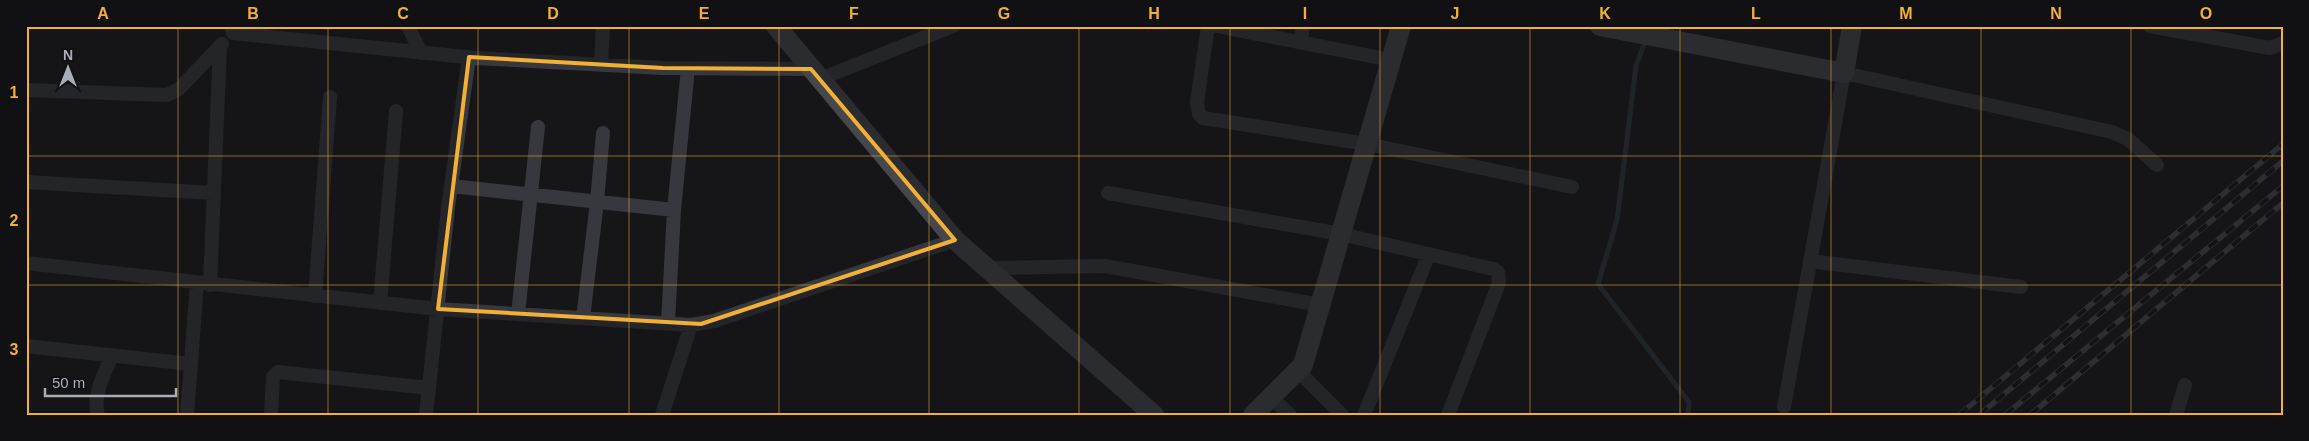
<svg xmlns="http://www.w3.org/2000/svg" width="2309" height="441" font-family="Helvetica,sans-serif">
  <rect width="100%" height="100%" fill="#161618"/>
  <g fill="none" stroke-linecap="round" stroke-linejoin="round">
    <path stroke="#2c353c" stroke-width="5" d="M1646 39 1636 66 1617 220 1598 284 1689 402 1688 415"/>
    <path stroke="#37383d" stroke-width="14" d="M233 26V33L475 58 663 68 811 69
      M408 26 421 53
      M1208 26 1197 102 1199 114 1203 118 1367 144 1572 187
      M1217 26 1391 60
      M2150 26 2270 48 2283 43
      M1301 42 1303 26
      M601 65 603 26
      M820 79 953 26
      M26 90 167 95 179 89 222 44
      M26 182 214 193
      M451 186 674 210
      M1108 193 1341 234 1493 269 1498 272 1499 283 1448 415
      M1810 261 2021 287
      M26 263 438 309 691 325 714 321 955 240
      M987 268 1105 266 1320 305
      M210 285 220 46
      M315 296 330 97
      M380 303 396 111
      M518 314 538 127
      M583 318 597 202 603 133
      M668 323 674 210 688 68
      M26 346 191 364
      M1297 370 1342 415
      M1271 397 1290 415
      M1784 407 1844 73 2112 132 2128 139 2157 165
      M98 415C92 395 105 373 112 355
      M187 415 197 283
      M271 415 273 377 278 372 429 388
      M426 415 448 208 469 57
      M662 415 691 325
      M1364 415 1429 254
      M2176 415 2185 385"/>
    <path stroke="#45474d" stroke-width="20" d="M776 26 955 240 1154 415
      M1600 26 1844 73 1852 26
      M1253 415 1303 365 1401 26"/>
    <defs>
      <path id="rail" d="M1959 415 2283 144
        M1979 415 2283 161
        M2005 415 2283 186
        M2030 415 2283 203"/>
    </defs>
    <use href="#rail" stroke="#4a4c52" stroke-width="5.5"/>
    <use href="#rail" stroke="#111113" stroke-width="4" stroke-dasharray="11" stroke-linecap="butt"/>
  </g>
  <path d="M0 0H2309V441H0ZM469 57 663 68 811 69 955 240 701 324 438 309Z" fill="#161618" fill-opacity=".55" fill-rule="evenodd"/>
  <path fill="none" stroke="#f2b134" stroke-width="4" stroke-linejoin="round" d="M469 57 663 68 811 69 955 240 701 324 438 309Z"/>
  <path fill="none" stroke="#f2b134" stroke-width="1" stroke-opacity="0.55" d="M178 26V415M328 26V415M478 26V415M629 26V415M779 26V415M929 26V415M1079 26V415M1230 26V415M1380 26V415M1530 26V415M1680 26V415M1831 26V415M1981 26V415M2131 26V415M26 156H2283M26 285H2283"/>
  <rect width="2309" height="441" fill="none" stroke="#111113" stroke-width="55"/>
  <g transform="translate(68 68)" stroke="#111113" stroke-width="4" paint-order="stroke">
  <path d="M0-4L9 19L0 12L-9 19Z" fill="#a8adb8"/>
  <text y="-8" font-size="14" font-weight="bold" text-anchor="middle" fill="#a8adb8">N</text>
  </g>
  <path d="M45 388v8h131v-8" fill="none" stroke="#a8adb8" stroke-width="2.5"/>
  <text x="52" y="388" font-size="15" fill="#a8adb8" stroke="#111113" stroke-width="4" paint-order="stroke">50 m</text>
  <rect x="28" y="28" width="2254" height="386" fill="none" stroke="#f2b134" stroke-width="2"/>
  <g font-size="16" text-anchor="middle" font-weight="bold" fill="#f2b134">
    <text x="103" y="19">A</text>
    <text x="253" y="19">B</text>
    <text x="403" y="19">C</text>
    <text x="553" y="19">D</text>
    <text x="704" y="19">E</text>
    <text x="854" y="19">F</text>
    <text x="1004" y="19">G</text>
    <text x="1154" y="19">H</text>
    <text x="1305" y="19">I</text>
    <text x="1455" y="19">J</text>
    <text x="1605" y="19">K</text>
    <text x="1756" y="19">L</text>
    <text x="1906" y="19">M</text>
    <text x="2056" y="19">N</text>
    <text x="2206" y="19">O</text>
    <text x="14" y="98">1</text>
    <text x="14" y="226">2</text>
    <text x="14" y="355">3</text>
  </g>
</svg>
